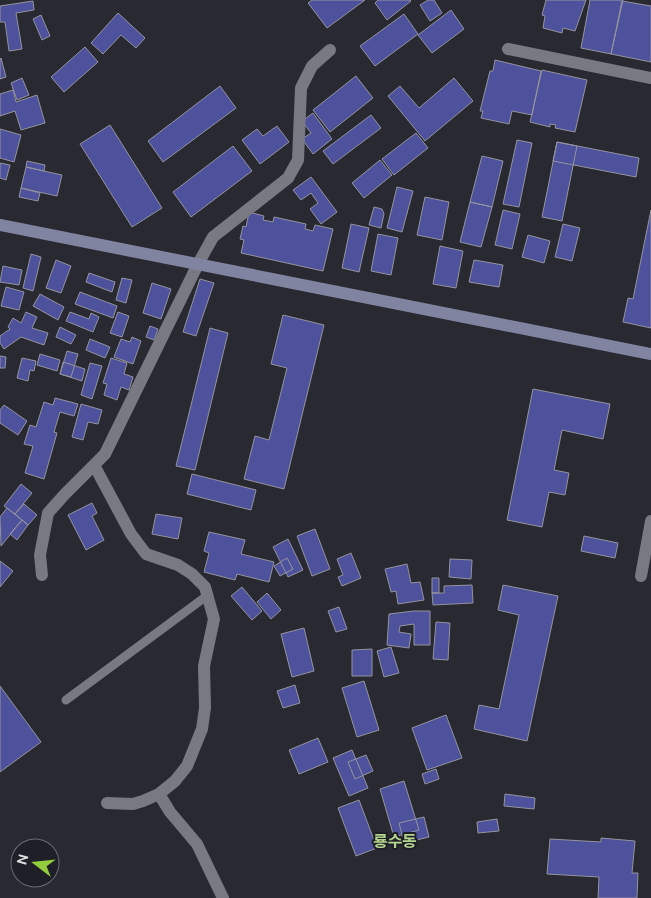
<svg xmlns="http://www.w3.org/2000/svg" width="651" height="898" font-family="Ubuntu,'Noto Sans KR',sans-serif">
  <rect width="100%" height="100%" fill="#292a31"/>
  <path fill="#4e519c" stroke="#93949e" d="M312 0H365L327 28 308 3Z
    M378 0H410L411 1 387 20 375 3Z
    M428 0H434L442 13 430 21 420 5Z
    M546 0H586L575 31 563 28 562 33 543 28 545 16 542 15Z
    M590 0H623L611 54 581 48Z
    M33 1 34 10 16 13 22 49 9 51 5 22H0V6Z
    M622 1 651 6V62L611 54Z
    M451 10 464 29 432 53 418 35Z
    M118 13 145 38 136 48 121 35 103 54 91 43Z
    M404 14 418 34 375 66 360 46Z
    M41 15 50 36 42 40 33 19Z
    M85 47 98 62 64 92 51 77Z
    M1 58 6 77 0 79V59Z
    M495 60 541 71 532 115 512 111 509 124 481 118 483 111H480L490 71H493Z
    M542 70 587 80 575 132 555 128 556 125 550 124V127L530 122Z
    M356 76 373 98 330 132 313 110Z
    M22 78 29 95 17 100 11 83Z
    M454 78 473 101 425 141 388 96 400 86 419 108Z
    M220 86 236 108 163 162 148 141Z
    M13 90 16 102 37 95 45 123 21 130 15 111 0 116V94Z
    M313 113 332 139 313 154 302 139 311 133 302 121Z
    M371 115 381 128 333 164 323 151Z
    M110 125 162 208 132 227 80 144Z
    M277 126 289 142 260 164 242 140 257 129 263 136Z
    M0 129 21 135 14 162 0 158Z
    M416 133 428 148 394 175 382 159Z
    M517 140 532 143 519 207 503 204Z
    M557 142 639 158 636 177 553 161Z
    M557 142 577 146 562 221 542 217Z
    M233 146 252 171 191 217 173 192Z
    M482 156 503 161 492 207 470 202Z
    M380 160 392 175 364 198 352 183Z
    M27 161 45 165 44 171 26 167Z
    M0 163 10 165 6 180 0 178Z
    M26 167 62 175 57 196 21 188Z
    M311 177 337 212 321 224 310 209 318 203 311 193 301 200 293 190Z
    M397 187 413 191 402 232 387 228Z
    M21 188 40 193 38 201 19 197Z
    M425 197 449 202 442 240 417 235Z
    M470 202 492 207 481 247 460 242Z
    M374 207 382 209 384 214 381 228 369 225Z
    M503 210 520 214 512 249 495 245Z
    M651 210V328L623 322 628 298 633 299Z
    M249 212 264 216 263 220 273 222 274 217 306 224 305 229 313 231 315 225 333 229 323 271 241 253 244 240 240 239 243 226 246 227Z
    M351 224 369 228 359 272 342 268Z
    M563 224 580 228 572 261 555 257Z
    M378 234 398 238 391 275 371 271Z
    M528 235 550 241 544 263 522 257Z
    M440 246 463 251 456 288 433 284Z
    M31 254 41 257 33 291 23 288Z
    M56 260 71 266 61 293 46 288Z
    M474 260 503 265 499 287 469 282Z
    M3 266 22 270 19 285 0 282Z
    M89 273 115 282 112 292 86 282Z
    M122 278 132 280 126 303 116 300Z
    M200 279 214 283 196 336 183 332Z
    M152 283 171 289 161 319 143 313Z
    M6 287 24 292 19 310 1 306Z
    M80 292 117 306 113 318 75 304Z
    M40 294 64 307 58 320 33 306Z
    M26 312 37 317 32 328 48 333 44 345 21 337 4 349 0 343V336L10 329 8 327 13 318 21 323Z
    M70 312 89 319 91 313 99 317 93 332 66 321Z
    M118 312 129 316 122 337 110 333Z
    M283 315 324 325 284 489 244 479 255 436 269 440 287 368 271 364Z
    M150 326 158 329 154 340 146 337Z
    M60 327 76 335 71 344 56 337Z
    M210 328 228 333 195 470 176 466Z
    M132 337 141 341 133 364 114 357 121 339 130 342Z
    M90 339 110 347 105 358 86 350Z
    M67 351 78 354 71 377 60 374Z
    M40 354 60 360 57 371 37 365Z
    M0 356 6 357 5 368H0Z
    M22 358 36 361 34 371 30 370 28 381 17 378Z
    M111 358 127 363 124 374 133 377 129 390 121 387 117 400 104 395 107 384 103 383Z
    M63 362 85 369 82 381 60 374Z
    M90 363 102 366 92 399 81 395Z
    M533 389 610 404 603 439 562 430 554 470 569 473 565 495 549 492 542 527 507 520Z
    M55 398 78 404 74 416 60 412 54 432 57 433 44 479 25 473 33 446 24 444 30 425 36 427 44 402 53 405Z
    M81 404 102 410 98 424 88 422 83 440 72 437Z
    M4 405 27 421 18 435 0 423V410Z
    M192 474 256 490 251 510 187 494Z
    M21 484 32 493 15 514 4 506Z
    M92 503 97 513 92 516 104 540 86 550 68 515Z
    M24 504 37 515 28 525 15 514Z
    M7 508 22 520 1 546 0 517Z
    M156 514 182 518 178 539 152 534Z
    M22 520 28 525 17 540 10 534Z
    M315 529 330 569 312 576 297 536Z
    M209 532 245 540 241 554 274 562 269 582 237 574 235 580 204 572 209 553 204 551Z
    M584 536 618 543 615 558 581 551Z
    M288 539 303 570 288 577 273 547Z
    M351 553 361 578 342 586 338 577 343 575 337 559Z
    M287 558 293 569 280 576 274 566Z
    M450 559 472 560 471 579 449 577Z
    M0 561 13 571 0 587Z
    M407 564 411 583 420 582 424 600 398 604 396 591 391 592 385 569Z
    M432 578H439V593H432Z
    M472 585 473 603 433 605 432 593H444V586Z
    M503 585 558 596 527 741 474 729 479 705 499 709 519 615 498 610Z
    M242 587 262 611 252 620 231 596Z
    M267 593 281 610 271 619 257 602Z
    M339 607 347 629 336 632 328 611Z
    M414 611H430V645H414V624L400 626 399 632 411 634 409 648 387 645 389 614Z
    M436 622 450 623 448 660 433 659Z
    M304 628 314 671 292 677 281 634Z
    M391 647 399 673 384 677 377 651Z
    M372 649V676H352V650Z
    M364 681 379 730 357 737 342 688Z
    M295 685 300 703 283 708 277 691Z
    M0 686 41 742 0 772Z
    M446 715 462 758 427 770 412 728Z
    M318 738 328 762 299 774 289 750Z
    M352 750 368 788 349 796 333 758Z
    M366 755 373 771 355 779 348 762Z
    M436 769 439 779 425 784 422 774Z
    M404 781 419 830 394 837 380 789Z
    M505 794 535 798 534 809 504 806Z
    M359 800 377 848 356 856 338 808Z
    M424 817 429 837 404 843 399 823Z
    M497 819 499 831 478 833 477 822Z
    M601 838 635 841 632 873H638L637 898H598L599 877 547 874 550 839 601 842Z"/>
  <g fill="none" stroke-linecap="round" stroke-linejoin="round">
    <path stroke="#787982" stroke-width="9" d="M66 700 208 595"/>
    <path stroke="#787982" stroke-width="12" d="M508 49 651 78
      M94 465 131 534 146 554 178 565 192 574 205 587 214 619 204 666 205 708 202 729 187 766 175 781 159 794 143 801 133 804 107 803
      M42 575 40 555 48 513 65 494 105 454 198 264 213 237 288 178 298 160 301 88 312 66 330 50
      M641 576 651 521
      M159 794 170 812 197 844 223 898"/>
    <path stroke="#8184a0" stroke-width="12" d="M0 225 651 354"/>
  </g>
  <g text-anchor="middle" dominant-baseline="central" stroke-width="4" stroke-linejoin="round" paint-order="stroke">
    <g font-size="16" font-weight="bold" fill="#b3d48e" stroke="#1f2027">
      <text x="395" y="841">룡수동</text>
    </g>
  </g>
  <g transform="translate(35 863) rotate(286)"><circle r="24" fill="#1f2027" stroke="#6b6c73"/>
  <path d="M0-4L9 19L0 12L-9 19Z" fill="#93cc3d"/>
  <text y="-8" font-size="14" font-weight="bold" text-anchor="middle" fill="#dedfe4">N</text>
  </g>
</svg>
